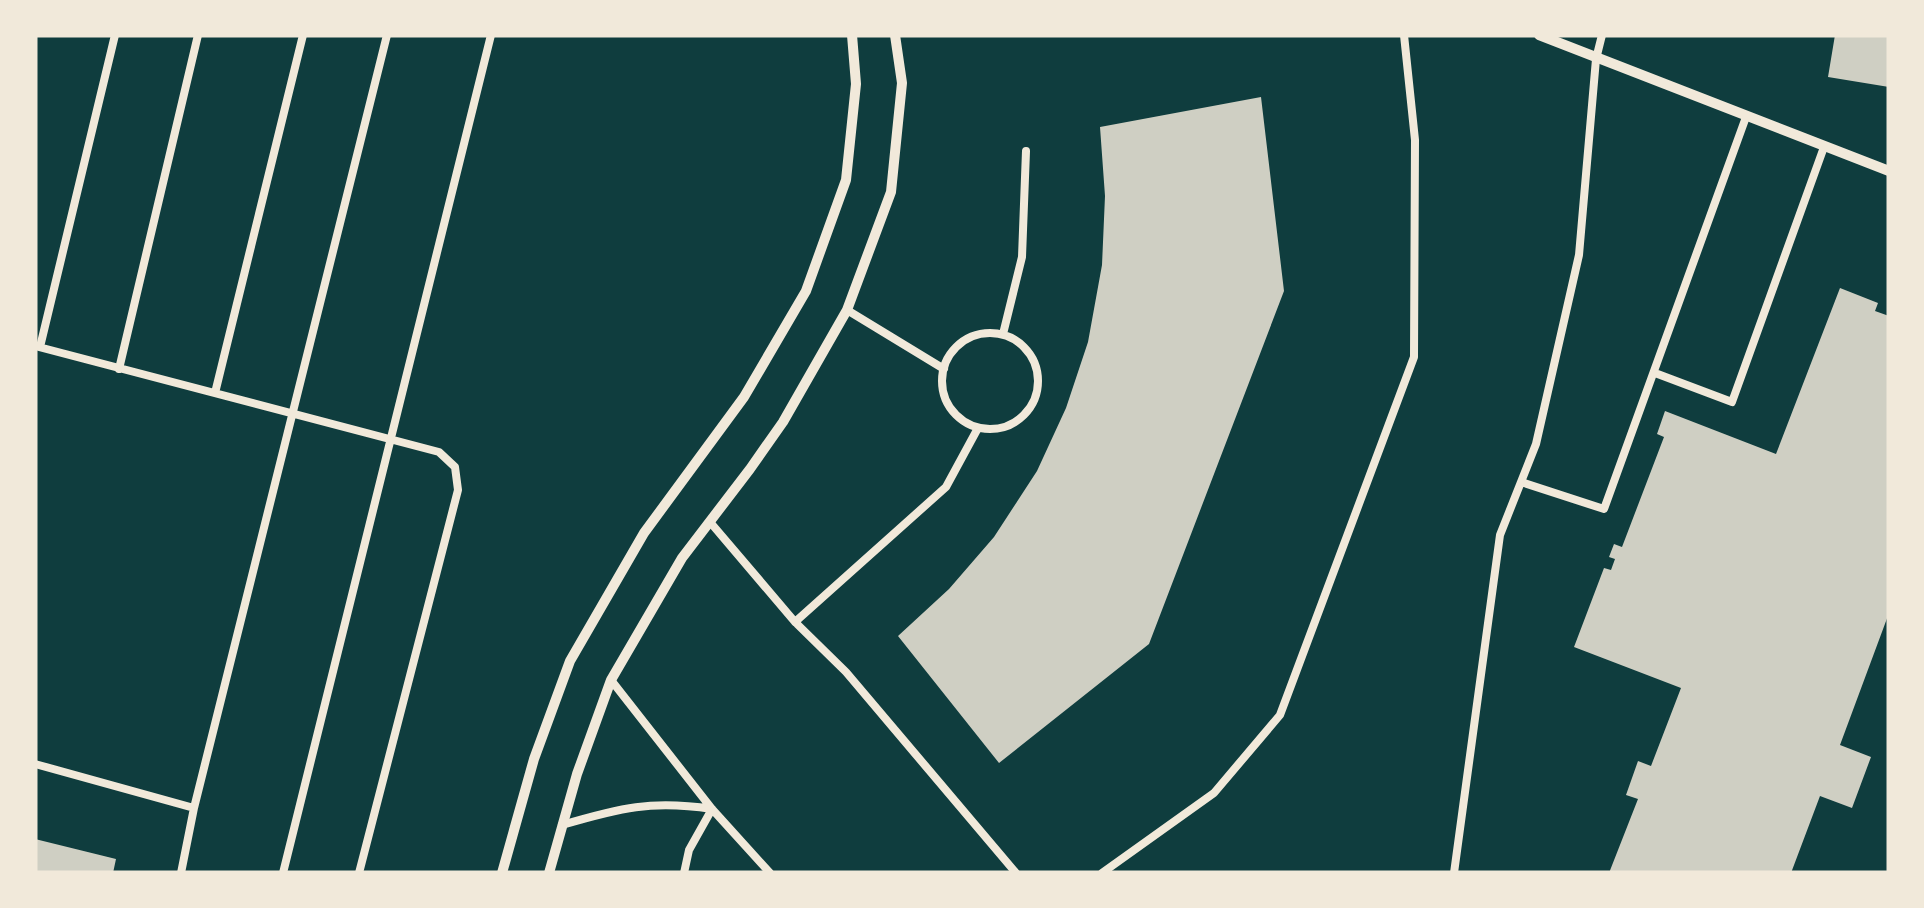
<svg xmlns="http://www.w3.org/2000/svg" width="1924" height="908" font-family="'Varela Round',sans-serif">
  <rect width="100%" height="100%" fill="#0f3d3e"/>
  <path fill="#cfcfc3" d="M1835 35H1889V87L1828 77Z
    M1261 97 1284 291 1149 644 999 763 898 636 949 589 994 537 1037 471 1066 408 1088 342 1102 265 1105 196 1100 127Z
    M1840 288 1878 303 1875 311 1889 316V613L1840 745 1871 757 1852 808 1820 796 1791 873H1609L1638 799 1626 795 1638 761 1651 766 1681 688 1574 647 1604 568 1611 570 1615 559 1609 557 1614 544 1622 547 1664 437 1657 434 1665 411 1776 454Z
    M35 839 116 859 113 873H35Z"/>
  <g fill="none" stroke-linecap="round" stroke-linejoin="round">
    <path stroke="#f1e9da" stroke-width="8" d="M847 310 944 369
      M942 381a48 48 0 1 1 96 0a48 48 0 1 1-96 0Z
      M1003 334 1022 257 1026 151
      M35 346 439 452 455 467 458 490 359 873
      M40 347 115 35
      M119 369 198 35
      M1655 373 1732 402 1824 147
      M215 393 303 35
      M1521 482 1604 509 1746 117
      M710 522 795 622 846 672 1016 873
      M795 622 946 487 978 428
      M611 680 712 809 770 873
      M35 764 194 808 181 873
      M194 808 387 35
      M562 825C620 808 651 800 712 809L689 850 684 873
      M283 873 491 35
      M1102 873 1214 793 1280 715 1414 357 1415 140 1404 35
      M1454 873 1500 535 1536 444 1579 255 1596 59 1602 35"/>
    <path stroke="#f1e9da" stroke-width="10" d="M1539 35 1889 171
      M502 873 534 759 570 661 644 533 744 397 806 291 846 180 856 84 852 35
      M549 873 577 774 611 680 682 558 750 469 783 422 847 310 891 192 902 83 895 35"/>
  </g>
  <rect width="1924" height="908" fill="none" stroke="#f1e9da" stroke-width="75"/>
</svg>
